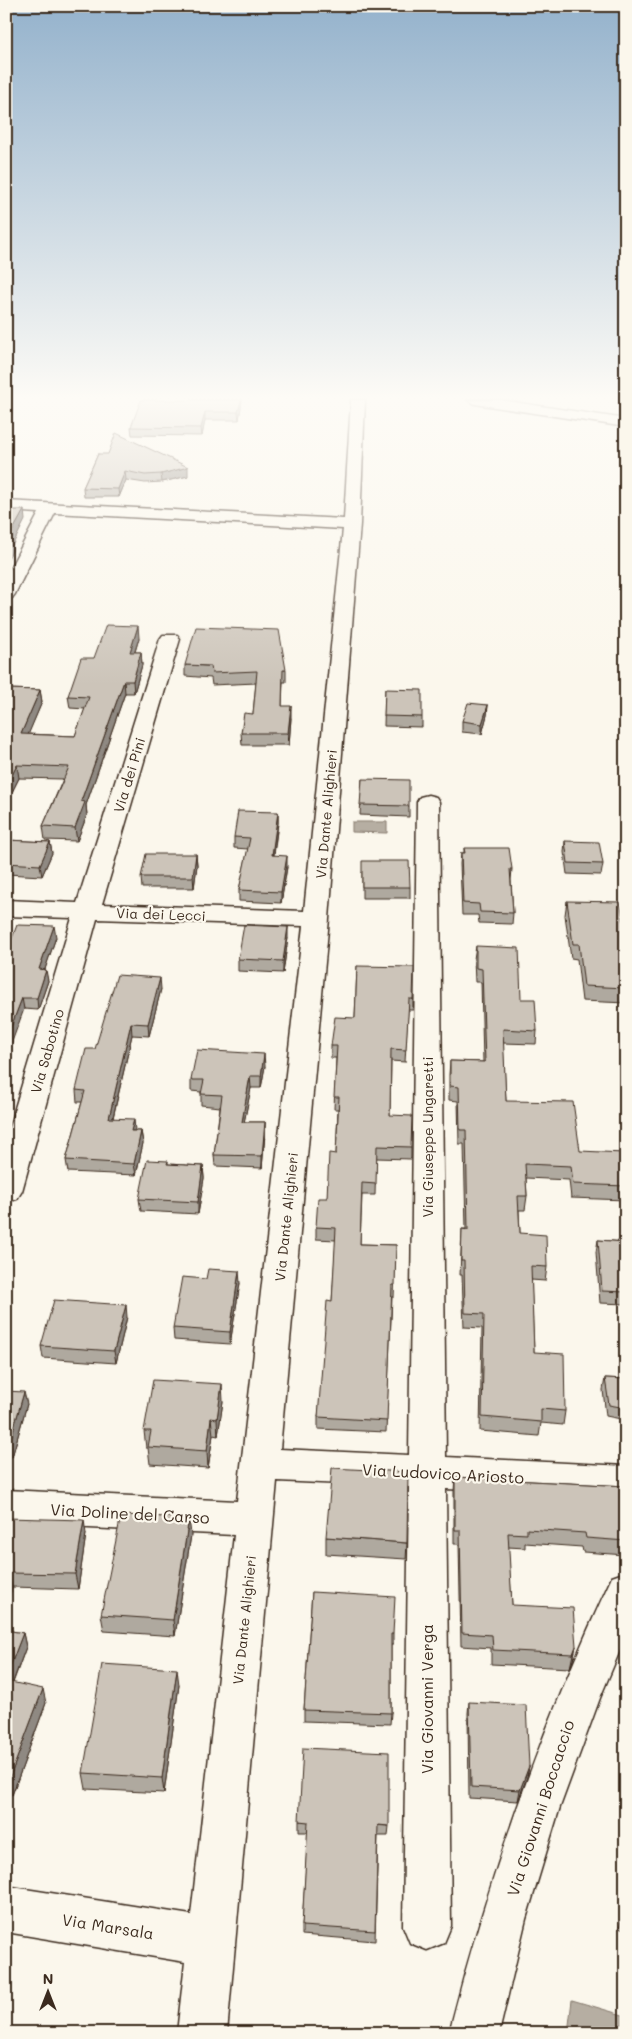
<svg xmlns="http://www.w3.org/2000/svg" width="632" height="2039" font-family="Mali,sans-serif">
  <rect width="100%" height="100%" fill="#fbf7ec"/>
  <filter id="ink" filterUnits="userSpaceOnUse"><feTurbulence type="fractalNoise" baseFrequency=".02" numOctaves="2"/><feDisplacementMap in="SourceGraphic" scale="10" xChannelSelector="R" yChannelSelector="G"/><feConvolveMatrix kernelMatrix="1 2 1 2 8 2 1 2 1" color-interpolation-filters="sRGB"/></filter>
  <g filter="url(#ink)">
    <path fill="#b6aea2" stroke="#85796d" d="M352 822H387V833L352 832Z
      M572 2000 626 2016V2033H568Z"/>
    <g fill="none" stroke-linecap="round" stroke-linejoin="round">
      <defs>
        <path id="minor" d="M351 400H365L360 524 329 919 280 1449 409 1455 417 802 420 797 428 795 436 797 439 802 446 1457 626 1466V1498L446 1489 451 1926 444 1943 427 1950 410 1943 403 1926 409 1487 277 1481 227 2033H177L185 1962 6 1932V1886L191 1915 234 1535 6 1524V1490L237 1501 303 926 97 919 22 1191 17 1199 6 1202V1138L72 918 6 916V900L77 903 160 639 163 635H177L180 639 102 904 304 911 343 529 55 513 15 594 12 598 6 599V576L39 513 6 511V501L344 519Z
          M468 400H501L626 419V427L475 404Z
          M626 1572V1636L600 1698 560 1807 526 1919 499 2033H449C489 1875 543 1724 612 1577Z"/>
      </defs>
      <use href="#minor" stroke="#3b2a1e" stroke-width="3"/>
      <use href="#minor" fill="#fbf7ec" fill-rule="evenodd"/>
    </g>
    <path fill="#afa99f" stroke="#3b2a1e" d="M242 400 239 420H205L202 436 132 435 131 427Z
      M98 454 188 476 162 482 145 483 126 480 119 497H84L83 488Z
      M139 638 135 652H141L142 665 134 693H125L86 805 87 815 77 841 45 840 43 826 63 779 19 778 6 804V689L40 690 42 702 28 734 75 736 85 709 70 708 68 696 94 658Z
      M185 665 286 670V682H283L282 706 291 718 289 745H242L241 733 253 714 256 683 212 685 211 678 185 676Z
      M385 689 422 717V727L384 726Z
      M488 705 487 715 482 734 462 732V721Z
      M362 779 409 806V817L360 815Z
      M278 812V823L274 855 287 867 281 903 239 901V890L248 849 234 848V837Z
      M6 840 50 842 52 853 42 876 6 874Z
      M565 841 603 864 601 875 567 874 564 852Z
      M464 848 512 869 511 880 513 913 512 924 479 923 478 915H462L460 864 461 853H464Z
      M196 854 197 865 194 888H142L141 877Z
      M362 872 410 887V898H362Z
      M567 901 626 933V1003L582 1001 577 959 571 958 565 915Z
      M56 937 45 969 48 981 38 1010 24 1009 6 954Z
      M288 938 283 973 238 971V959Z
      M476 946 521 999 537 1031 536 1044 503 1043 506 1101 580 1151 626 1167V1200L571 1198 569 1180 526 1178 527 1196 525 1210H519L520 1233 547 1267 545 1281 531 1280 534 1352 565 1411 563 1425 541 1423 539 1436 480 1431 482 1328 464 1327 462 1275H460L462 1229H466L464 1144H459L458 1101 449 1100V1075L450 1061 483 1062 481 982H475L474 959Z
      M357 966 413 999V1010H408L405 1062 391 1061 390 1115 411 1147V1159L376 1158 375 1195H362L360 1244 396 1245 394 1297H392L386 1432 318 1429V1417L332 1302 336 1240 316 1239V1227L327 1198 336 1154 338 1109H334L336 1058H331V1046L355 1018Z
      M161 989 149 1036 132 1035 113 1118 135 1131H141L143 1143 136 1175 68 1172 66 1160 82 1102H77L76 1090 95 1049Z
      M265 1066 261 1088H251L244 1122H265V1134L262 1168 215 1166 214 1155 220 1107 201 1105V1092L191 1091V1080Z
      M168 1161V1164L203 1166 204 1178 198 1214 141 1211 139 1199Z
      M598 1240 626 1242V1304L600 1303 596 1252Z
      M240 1283 230 1344 174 1340 173 1328Z
      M127 1317 116 1363 43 1358 41 1346Z
      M605 1378 626 1379V1420L606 1416 603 1390Z
      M6 1391 27 1404 12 1457H6Z
      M223 1401 218 1436 213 1435 208 1468 150 1464 148 1448H146L144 1431Z
      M455 1477 626 1486V1555L583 1552 582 1547 525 1543V1548L508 1547 512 1605 576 1646 573 1660 570 1668 491 1664V1648L461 1646 459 1544H454V1491Z
      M6 1518 86 1534 78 1589 12 1587 6 1612Z
      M191 1535 175 1636 104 1631 101 1615Z
      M326 1537 407 1543 406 1559 326 1554Z
      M312 1592 393 1634V1645H391V1713L390 1724 304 1721V1710Z
      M6 1630 23 1633 26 1647 13 1683 46 1703 12 1795 6 1794Z
      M179 1685 164 1793 86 1789 83 1773Z
      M469 1702 529 1766 527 1777 518 1801 469 1798 468 1713Z
      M299 1821 389 1826 388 1836H378L375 1941 302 1935V1926L308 1832H299Z
      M626 1903V1931L619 1928Z"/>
    <path fill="#8f8982" stroke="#3b2a1e" d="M241 400H242L239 420 238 412Z
      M205 412V420L202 436 201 428Z
      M188 467V476L162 482 161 474Z
      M125 471 126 480 119 497 118 489Z
      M24 510 25 520 12 546V551L6 562V550L7 541Z
      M138 626 139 638 131 664 130 652Z
      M141 652 142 665 134 693 133 681Z
      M124 681 125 693 86 805 87 815 77 841 75 828 81 801Z
      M40 690 42 702 23 747 21 734Z
      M488 705 487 715 482 734V724Z
      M291 706V718L289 745 288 733Z
      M17 765 19 778 6 804V787Z
      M278 812V823L272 866V855Z
      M50 842 52 853 42 876 40 865Z
      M196 854 197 865 194 888 193 877Z
      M287 856V867L281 903V892Z
      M54 926 56 937 41 981 39 969Z
      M288 927V938L283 973V961Z
      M46 970 48 981 38 1010 37 998Z
      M160 978 161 989 149 1036 148 1024Z
      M22 998 24 1009 6 1058V1040Z
      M131 1023 132 1035 110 1130 109 1118Z
      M264 1054 265 1066 261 1088V1076Z
      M250 1076 251 1088 242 1133V1122Z
      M134 1119 135 1131H131Z
      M265 1122V1134L262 1168V1156Z
      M141 1131 143 1143 136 1175 134 1164Z
      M203 1166 204 1178 198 1214V1202Z
      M239 1271 240 1283 230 1344V1332Z
      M126 1305 127 1317 116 1363 114 1351Z
      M222 1384 223 1401 218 1436 217 1419Z
      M24 1392 27 1404 12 1457 9 1445Z
      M211 1418 213 1435 208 1468 207 1451Z
      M189 1518 191 1535 175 1636 173 1620Z
      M84 1520 86 1534 78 1589 75 1574Z
      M8 1573 12 1587 6 1612V1582Z
      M23 1633 26 1647 8 1695 6 1686V1677Z
      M576 1646 573 1660 570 1668 573 1654Z
      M177 1669 179 1685 164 1793 162 1778Z
      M43 1689 46 1703 12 1795 8 1782Z
      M529 1766 527 1777 518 1801 520 1790Z"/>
    <path fill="#ccc4b9" stroke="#3b2a1e" d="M141 400H241L238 412H205L201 428 131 427Z
      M116 433 188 467 161 474 145 475 125 471 118 489 83 488 98 454H108Z
      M6 510H24L7 541 11 542 6 550Z
      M106 625 138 626 130 652H141L133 681H124L81 801 85 802 75 828 43 826 69 767 17 765 6 787V689L40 690 21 734 75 736 89 697 68 696 81 658H94Z
      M196 627 279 630 286 670H283L282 706H291L288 733H241L244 713 253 714 257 671 212 673 211 666 185 665Z
      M385 689 422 690V717L384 716Z
      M468 703 488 705 482 724 462 721Z
      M362 779 409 780V806L360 805Z
      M238 811 278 812 272 855 287 856 281 892 239 890 250 838 234 837Z
      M6 840 50 842 40 865 6 863Z
      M565 841 599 842 603 864 568 863Z
      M464 848H509L512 869H510L513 913 480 912 479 904 463 903 461 853H465Z
      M146 854H196L193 877H141Z
      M362 861H409L410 887H362Z
      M567 901 620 902 626 933V988L584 986 579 944H573Z
      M17 925 54 926 39 969 46 970 37 998H22L6 1040V954Z
      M244 925 288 927 283 961 238 959Z
      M476 946 519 948 521 999H535L537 1031 503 1029 506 1101 573 1102 580 1151 624 1153 626 1167V1186L573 1184 571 1166 525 1164 527 1196H518L520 1233 546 1235 547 1267 531 1266 534 1352 564 1354 565 1411 541 1409V1422L482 1417 484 1314 465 1313 464 1261H461L462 1229 468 1230 466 1130H460L459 1087 450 1086V1061L485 1062 482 969 476 968Z
      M357 966 414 967 413 999H409L406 1050 391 1049 390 1115 412 1116 411 1147 377 1146 376 1184 362 1183 360 1244 396 1245 395 1285H392L387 1421 318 1417 327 1301 332 1302 336 1228 316 1227 318 1198H327L329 1153 336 1154 339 1097H334L337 1046H331L335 1017 355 1018Z
      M117 975 160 978 148 1024 131 1023 109 1118 134 1119 131 1131H141L134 1164 66 1160 85 1091 76 1090 86 1049H95Z
      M197 1050 264 1054 261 1076H250L242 1122H265L262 1156 214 1155 222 1095 201 1094 204 1080H191Z
      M147 1160 168 1161 167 1164 203 1166 198 1202 139 1199Z
      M598 1240 626 1242V1292L602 1291Z
      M208 1269 239 1271 230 1332 173 1328 182 1277 206 1279Z
      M54 1300 126 1305 114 1351 41 1346Z
      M605 1378 626 1379V1408L609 1405Z
      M153 1380 222 1384 217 1419 211 1418 207 1451 148 1447 151 1431H144Z
      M6 1391 24 1392 9 1445H6Z
      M332 1468 408 1472 407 1543 326 1537Z
      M455 1477 626 1486V1541L586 1538 585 1533 527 1529V1534L508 1533 512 1605 573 1608 576 1646 573 1654 493 1650 492 1635 462 1633 460 1530H455Z
      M121 1515 189 1518 173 1620 101 1615Z
      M6 1518 84 1520 75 1574 8 1573 6 1582Z
      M312 1592 395 1597 393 1634H391V1713L304 1710Z
      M6 1630 23 1633 6 1677Z
      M102 1664 177 1669 162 1778 83 1773Z
      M6 1681 43 1689 8 1782 6 1781Z
      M469 1702 526 1705 529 1766 520 1790 471 1787Z
      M303 1748 389 1752V1826L378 1825 375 1931 302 1926 308 1822 299 1821Z"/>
  </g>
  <linearGradient id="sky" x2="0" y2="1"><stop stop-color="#94b2cc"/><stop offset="0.58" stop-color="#fdfbf6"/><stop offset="1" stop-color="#fdfbf6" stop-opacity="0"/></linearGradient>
  <rect width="632" height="685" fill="url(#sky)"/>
  <g text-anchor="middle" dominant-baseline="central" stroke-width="4.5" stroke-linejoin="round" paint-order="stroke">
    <g font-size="14" fill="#3b2a1e" stroke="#fbf7ec">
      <text transform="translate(129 775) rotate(-73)">Via dei Pini</text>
      <text transform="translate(326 814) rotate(-85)">Via Dante Alighieri</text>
      <text transform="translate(161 914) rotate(2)">Via dei Lecci</text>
      <text transform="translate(47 1051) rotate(-74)">Via Sabotino</text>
      <text transform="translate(427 1137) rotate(-90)">Via Giuseppe Ungaretti</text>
      <text transform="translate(286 1217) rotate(-84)">Via Dante Alighieri</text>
      <text transform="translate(244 1620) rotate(-84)">Via Dante Alighieri</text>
    </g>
    <g font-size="16" fill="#3b2a1e" stroke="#fbf7ec">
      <text transform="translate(443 1473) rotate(3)">Via Ludovico Ariosto</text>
      <text transform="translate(130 1513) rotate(3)">Via Doline del Carso</text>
      <text transform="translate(426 1699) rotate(-90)">Via Giovanni Verga</text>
      <text transform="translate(540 1808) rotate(-72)">Via Giovanni Boccaccio</text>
      <text transform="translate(108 1926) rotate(9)">Via Marsala</text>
    </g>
  </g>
  <rect width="632" height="2039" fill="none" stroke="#fbf7ec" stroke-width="25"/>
  <rect x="12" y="12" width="607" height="2014" fill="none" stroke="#3b2a1e" stroke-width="2" filter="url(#ink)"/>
  <g transform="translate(48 1992)" stroke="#fbf7ec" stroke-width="4" paint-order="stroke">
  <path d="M0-4L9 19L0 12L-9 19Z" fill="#3b2a1e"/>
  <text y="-8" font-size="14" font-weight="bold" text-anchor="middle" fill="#3b2a1e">N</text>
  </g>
</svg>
